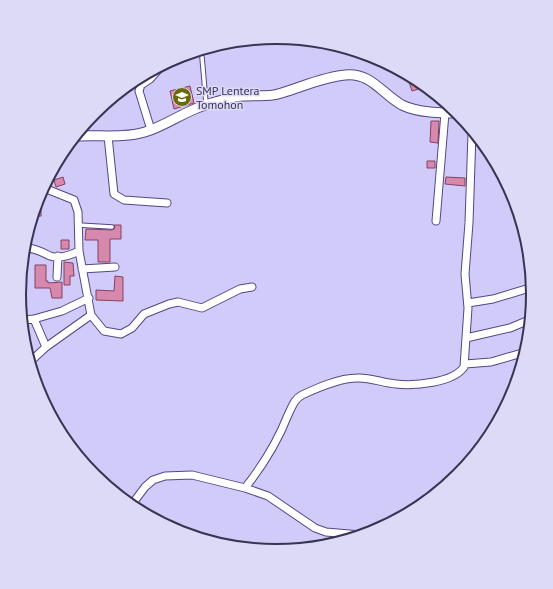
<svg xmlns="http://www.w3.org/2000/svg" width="553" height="589" font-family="'PT Sans',sans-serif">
  <rect width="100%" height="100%" fill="#d0cbf8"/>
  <path fill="#d789ad" stroke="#864163" d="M408 79 418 85 422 88 412 91Z
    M190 86 194 103 174 109 170 91Z
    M431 121H439L438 143 430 142Z
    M427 161H435V168H427Z
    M63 177 65 184 56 187 54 180Z
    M446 177 465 178V186L445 184Z
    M39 195H41V216L35 217Z
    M114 225H121V239H110V262H98V240H85L86 229 112 230 115 228Z
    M61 240H69V249H61Z
    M64 262 73 263 74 276H70V285H64Z
    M35 265H46V281H48V283L62 282V298H52L50 288H35Z
    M115 276 123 277V301L96 300V290L114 291Z"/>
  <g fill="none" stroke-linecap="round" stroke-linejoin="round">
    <defs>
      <path id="lane" d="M202 57 206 103
        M78 225 112 227"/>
      <path id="street" d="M151 130 139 91 141 85 150 79 159 69
        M108 136 114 194 124 200 167 203
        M436 221 445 113
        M28 248C37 249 42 252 50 256 59 259 71 255 79 251L78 212 74 200 44 188
        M82 269 115 267
        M57 277 58 256
        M468 303 493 299 533 287
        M91 315 104 331 121 334 132 328 144 314 169 304 178 302 202 308 240 289 252 287
        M34 319 62 311 89 298
        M24 320 34 319 46 347
        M466 338 510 328 529 320
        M32 360 46 347 91 315 79 251
        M465 364 491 362 522 353
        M245 488C264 464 277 443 288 415 292 407 294 399 302 395 317 388 339 378 357 378 369 377 383 383 396 384 414 386 453 383 464 367L468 308 465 274 469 223 472 133
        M133 503 145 487 153 480 165 476 192 475 245 488 268 496 315 528 326 532 361 535"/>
      <path id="secondary" d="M79 136C101 135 124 138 145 132 168 125 187 109 212 103 223 100 234 96 245 96 255 95 268 97 278 94 300 88 322 77 345 75 371 72 382 94 402 105 418 113 442 113 459 113"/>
    </defs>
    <use href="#lane" stroke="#544787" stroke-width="5.5"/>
    <use href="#street" stroke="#544787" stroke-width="9"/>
    <use href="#secondary" stroke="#544787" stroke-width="11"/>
    <use href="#lane" stroke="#fff" stroke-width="3.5"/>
    <use href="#street" stroke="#fff" stroke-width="7"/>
    <use href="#secondary" stroke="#fff" stroke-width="9"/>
  </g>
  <defs>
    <symbol id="school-disc" viewBox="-11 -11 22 22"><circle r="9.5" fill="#696b0b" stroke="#dddaf8"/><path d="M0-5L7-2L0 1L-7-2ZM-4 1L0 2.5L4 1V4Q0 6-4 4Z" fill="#fff"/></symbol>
  </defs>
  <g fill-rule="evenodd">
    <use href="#school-disc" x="171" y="86" width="22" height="22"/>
  </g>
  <g text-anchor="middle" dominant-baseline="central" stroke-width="3" stroke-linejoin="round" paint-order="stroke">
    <g font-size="12" fill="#393452" stroke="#dddaf8" text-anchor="start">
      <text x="196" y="90">SMP Lentera<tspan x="196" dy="14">Tomohon</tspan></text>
    </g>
  </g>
  <path d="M0 0H553V589H0ZM26 294a250 250 0 1 1 500 0a250 250 0 1 1-500 0Z" fill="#dddaf8" fill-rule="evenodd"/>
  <path fill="none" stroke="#393452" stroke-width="2" d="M26 294a250 250 0 1 1 500 0a250 250 0 1 1-500 0Z"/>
</svg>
